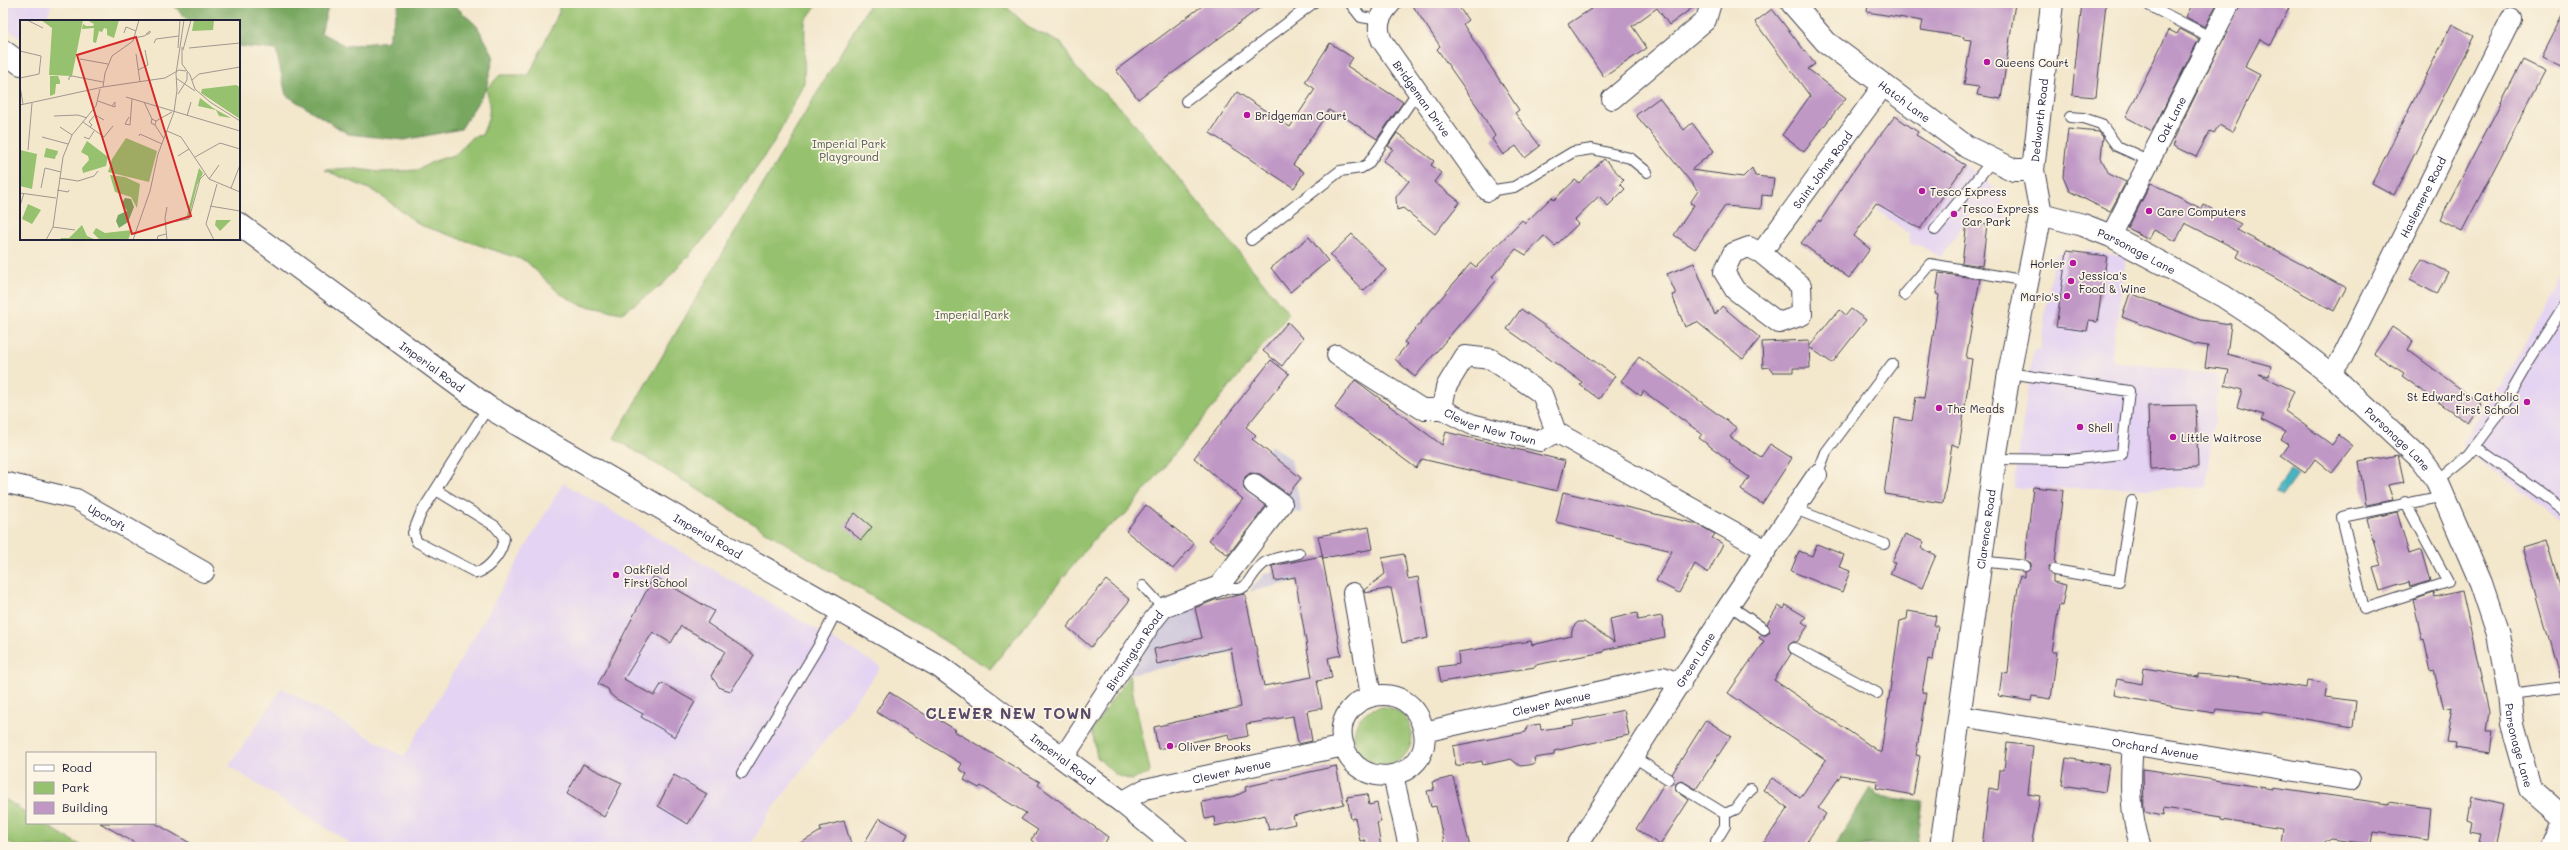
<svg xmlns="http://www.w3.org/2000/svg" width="2568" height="850" font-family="Mali,sans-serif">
  <rect width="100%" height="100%" fill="#fcf5e5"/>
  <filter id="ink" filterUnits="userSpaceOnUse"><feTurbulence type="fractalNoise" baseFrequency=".025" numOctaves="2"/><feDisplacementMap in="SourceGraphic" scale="8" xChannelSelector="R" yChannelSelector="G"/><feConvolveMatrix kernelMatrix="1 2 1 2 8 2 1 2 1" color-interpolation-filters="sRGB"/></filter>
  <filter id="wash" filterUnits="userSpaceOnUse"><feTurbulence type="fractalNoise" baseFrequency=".012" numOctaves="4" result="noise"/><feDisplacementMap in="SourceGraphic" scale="16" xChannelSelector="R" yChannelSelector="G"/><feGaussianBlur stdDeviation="0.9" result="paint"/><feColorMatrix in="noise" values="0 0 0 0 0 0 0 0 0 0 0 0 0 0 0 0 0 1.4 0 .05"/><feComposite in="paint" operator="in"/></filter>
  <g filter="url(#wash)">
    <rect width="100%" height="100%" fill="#f3e7cc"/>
    <path fill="#e4d3f2" d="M3 3H52L46 21H21V38L3 26Z
      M1935 140 1992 186 2006 206 2007 228 1972 211 1941 258 1922 246 1910 244 1911 242 1909 238 1911 235 1877 210Z
      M2086 250 2126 257 2112 354 2113 361 2219 375 2206 488H2014L2033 350 2040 351 2053 259 2057 253 2062 251 2085 254Z
      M2565 274V521L2481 462 2462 443 2515 361Z
      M563 483 881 667 770 812 749 847H356L229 766 282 688 404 757Z"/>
    <path fill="#c6c0da" d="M1271 445 1291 459 1302 513 1273 510 1244 488Z
      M1311 560 1315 577 1249 592 1264 574Z
      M1239 594 1252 649 1129 675 1159 628 1181 609 1219 605Z"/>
    <path fill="#96c16e" stroke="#5c7254" d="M559 3H818L805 21 804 83 773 144 710 232 663 284 622 313 581 305 559 293 526 261 420 225 376 192 325 170 350 168 380 172 418 170 432 162 456 154 472 137 482 135C490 117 492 108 486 89L500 75H529L559 12Z
      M870 3H1002L1031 29 1061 43 1076 68 1124 111 1289 314 1124 516 1099 533 990 669 614 438Z
      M1129 675 1150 770 1149 774 1131 780 1116 775 1097 757 1092 730Z
      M1354 736a29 29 0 1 1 58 0a29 29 0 1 1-58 0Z
      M3 798 27 813V823H43L83 847H16L3 839Z
      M1866 844H1917V847H1862Z"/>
    <path fill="#78a761" stroke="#4d644e" d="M171 3H329L321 33 346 46 388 41 399 3H452L477 26 494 56 486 89 461 129 404 140 348 134 286 95 276 50 239 46V21H189Z
      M1870 788 1878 796 1923 802 1917 844H1866L1862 847H1834Z"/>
    <path fill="#46b4c0" stroke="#346b7e" d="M2291 468 2298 475 2283 496 2275 491Z"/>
    <g id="blocks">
      <path fill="#c098c6" d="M1206 3H1266L1138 99 1116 70Z
        M1411 3H1456L1468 20 1463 24 1519 110 1515 113 1540 146 1525 158 1516 146 1503 155 1492 139 1495 136 1479 109 1437 49 1440 46Z
        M1600 3H1699L1669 25 1657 8 1632 26 1647 48 1604 77 1568 24Z
        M1868 3H2015L2001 99 1977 95 1979 87 1964 85 1971 40 1964 39V37L1921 30 1923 21 1867 12Z
        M2082 3H2106L2096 97 2072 95Z
        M2193 3H2217L2205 27 2186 17Z
        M2241 3H2280L2289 8 2271 45 2260 39 2245 67 2260 75 2232 132 2219 125 2214 133 2210 131 2196 157 2173 146 2175 142 2173 141Z
        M1772 9 1815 64 1808 69 1846 98 1804 152 1782 135 1810 96 1755 22Z
        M2565 11V68L2542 57Z
        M2452 24 2474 36 2394 195 2372 183Z
        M2180 29 2199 39 2152 131 2126 117 2169 30 2177 34Z
        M1330 43 1353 58 1347 66 1403 102 1377 139 1340 114 1338 116 1329 110 1293 165 1304 172 1294 188 1210 133 1237 92 1290 127 1315 89 1305 82Z
        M2523 60 2545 71 2462 231 2440 220Z
        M1659 98 1684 130 1692 123 1714 151 1691 170 1743 177 1752 168 1755 176 1774 178 1772 196 1762 195 1761 209 1725 206 1695 249 1674 235 1694 205 1690 203 1698 191 1636 115Z
        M1895 116 1918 132 1916 135 1965 165 1920 229 1876 203 1854 236 1870 249 1849 278 1801 243 1819 220 1820 222 1856 167Z
        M2068 129 2099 132 2103 137 2101 158 2109 174 2126 182 2110 212 2069 191 2063 177Z
        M1397 133 1434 161 1431 165 1441 173 1434 182 1460 202 1435 234 1403 208 1397 210 1396 197 1409 181 1383 161 1393 149 1388 146Z
        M1604 159 1624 180 1620 184 1625 189 1608 206 1599 196 1574 220 1578 224 1555 246 1544 236 1526 255 1516 249 1492 277 1496 281 1415 377 1395 359 1407 344 1404 342 1471 263 1476 267 1522 220 1525 223 1552 197 1554 200 1575 180 1579 183Z
        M2151 183 2202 209 2204 205 2241 224 2237 230 2346 288 2334 311 2237 257 2240 251 2185 223 2176 241 2154 230 2149 239 2128 228Z
        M1967 222 1987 224 1982 266 1962 263Z
        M1352 234 1386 270 1363 291 1330 255Z
        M1309 237 1328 261 1290 292 1271 268Z
        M2067 251 2107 256 2097 322 2089 321 2087 331 2056 327Z
        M2422 259 2448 272 2437 294 2410 280Z
        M1694 263 1715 315 1722 306 1760 338 1743 359 1697 322 1685 327 1672 295 1676 294 1667 274Z
        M1939 273 1980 279 1966 358 1972 359 1959 447 1952 444 1943 503 1884 494 1895 418 1912 421 1916 397 1924 398 1939 295 1936 294Z
        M2130 293 2200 320 2231 324 2227 354 2271 366 2269 376 2259 374 2294 391 2285 411 2332 445 2339 435 2353 446 2332 473 2315 459 2305 473 2281 456 2289 445 2281 440 2286 432 2261 420 2264 415 2237 407 2242 390 2225 385 2229 370 2205 367 2208 346 2194 344 2122 317Z
        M1521 309 1615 376 1599 399 1580 385 1582 382 1507 329Z
        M1851 309 1866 320 1832 363 1809 347 1810 368H1793V372H1773L1769 367 1763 368 1762 342 1809 340V347L1834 315 1835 316 1840 310 1846 315Z
        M1288 322 1303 338 1282 366 1263 351Z
        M2392 327 2413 341 2408 350 2481 404 2468 423 2402 376 2404 373 2374 354Z
        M1639 357 1737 428 1730 437 1761 457 1770 444 1792 458 1762 504 1741 490 1749 477 1729 463 1730 461 1699 438 1702 434 1643 391 1641 396 1621 381Z
        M1271 360 1289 374 1246 427 1256 435 1252 439 1301 478 1288 494 1260 474 1250 473 1245 477 1244 489 1266 506 1228 555 1209 540 1243 499 1194 458Z
        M1355 380 1442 445 1446 432 1565 461 1557 491 1422 459 1416 468 1335 408Z
        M2196 405 2198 467 2150 469 2148 406Z
        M2398 455 2404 482 2388 485 2393 500 2366 505 2359 462Z
        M2033 487 2063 490 2055 564 2049 566 2048 569 2053 576V582L2066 585 2062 606 2059 605 2052 652H2057L2051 699 2032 696 2031 701 1999 696 2002 673 2008 674 2013 618 2020 576 2024 577V572L2031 567V563L2025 560Z
        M1563 492 1697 524 1715 534 1712 538 1723 544 1708 573 1695 564 1679 593 1656 581 1672 551 1556 522Z
        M1146 505 1194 544 1173 569 1126 531Z
        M2397 512 2409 554 2421 550 2430 581 2410 587 2409 582 2380 591 2373 568 2381 566 2367 519Z
        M855 513 872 527 861 540 844 526Z
        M1369 527 1373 549 1323 558 1318 536Z
        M1905 534 1924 542 1921 548 1936 555 1922 588 1890 574 1895 563 1892 562Z
        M2546 539 2565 605V678H2560L2523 546Z
        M1817 544 1844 555 1839 567 1850 571 1842 592 1791 571 1799 551 1812 556Z
        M1404 554 1408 579 1418 577 1428 638 1402 643 1391 588 1365 593 1364 590 1385 574 1382 558Z
        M1322 556 1341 655 1328 658 1332 678 1317 681 1322 708 1307 711 1312 741 1298 744 1293 716 1246 724 1248 736 1230 740 1229 734 1158 749 1154 727 1241 707 1231 648 1157 664 1154 649 1202 638 1195 608 1215 600 1245 594 1264 686 1312 677 1295 577 1275 581 1272 566Z
        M654 576 714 611 707 623 754 655 731 691 720 688 711 676 725 651 681 626 671 643 653 632 624 679 654 696 662 683 695 702 675 737 641 717 643 714 616 699 610 694 608 689 598 684Z
        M1106 580 1130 600 1091 647 1067 627Z
        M2462 591 2489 712 2486 732H2493L2490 753 2455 748 2456 743 2446 742 2452 707 2444 709 2434 671 2431 672 2424 639 2422 640 2413 600 2434 593 2435 597Z
        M1786 605 1806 617 1802 622 1808 626 1797 642H1793L1789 645 1788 649 1791 654 1774 680 1881 753 1900 621 1907 619 1908 611 1936 616 1934 626H1938L1933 660 1928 659 1922 692 1926 693 1916 755 1920 756 1913 795 1876 788 1878 781 1841 775 1818 808 1826 814 1803 847H1761L1788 808 1763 790 1772 778 1800 798 1826 760 1728 693 1764 641 1759 638 1761 635H1766L1770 632 1767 624 1778 606 1784 609Z
        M1637 613 1638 620 1662 616 1665 637 1604 650V652L1535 665V667L1441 682 1438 667 1459 664 1458 652 1531 641 1532 645 1571 636 1573 627 1578 622H1584L1614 642 1610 619Z
        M2144 668 2198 677V674L2242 678 2307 688 2308 680 2325 683 2327 685 2325 697 2356 701 2353 727 2263 712 2262 714 2216 709 2215 713 2180 708 2114 695 2117 679 2142 684Z
        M889 692 929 717 931 715 956 730 954 731 1040 782 1038 785 1108 837 1103 847H1040L1031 840 1038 830 1021 819 1026 813 981 786 979 788 964 780 967 774 959 769 962 764 876 712Z
        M1624 710 1629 735 1554 751V755L1534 758 1535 764 1520 766 1511 759 1483 765 1482 761 1456 766 1453 746 1526 732 1527 726 1540 724 1541 730 1574 725 1573 721Z
        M1706 720 1731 736 1696 789 1682 781 1676 783V790L1689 800 1660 845 1636 829 1664 784 1671 785 1674 782 1672 774Z
        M2007 743 2033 746 2028 794 2040 796 2031 847H1982L1989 788 1998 790 2000 770H2004Z
        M2066 758 2109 765 2105 792 2062 785Z
        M583 764 622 783 604 817 567 794Z
        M1336 766 1344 804 1293 816 1295 824 1269 830 1265 815 1215 826 1214 817 1205 819 1202 802 1235 796 1246 791 1245 787Z
        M2143 769 2273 789V787L2388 804V802L2431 808 2428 839 2373 832 2371 844 2330 839 2318 847 2281 844 2283 829 2221 820V817L2164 808 2163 815 2144 811Z
        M674 775 707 794 688 824 658 806Z
        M1453 777 1459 801 1470 847H1445L1436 806 1431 807 1427 791 1434 790 1432 782Z
        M1367 794 1369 805 1377 803 1381 822 1377 823 1381 847H1366L1365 840 1360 841 1355 818 1351 819 1347 797Z
        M2472 798 2504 805 2495 847H2478L2481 834 2471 832 2473 822 2468 820Z
        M879 818 908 834 901 847H862Z
        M844 821 852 847H794L821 831 820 827Z
        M100 823H155L197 847H142Z"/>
    </g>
  </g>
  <g filter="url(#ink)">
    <use href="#blocks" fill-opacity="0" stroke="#414051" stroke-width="1"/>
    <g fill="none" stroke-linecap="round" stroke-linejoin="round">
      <defs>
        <path id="lane" d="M1350 3 1361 17 1380 20
          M2149 3 2150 6 2212 38
          M1186 101 1313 3
          M2070 117 2083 118 2101 124 2117 146 2148 160
          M1488 191 1514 187 1573 152 1592 149 1630 158 1647 172
          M1935 230 1992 161
          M1251 240 1340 171 1361 168 1368 164 1418 91
          M1904 295 1930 264 2027 281
          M2475 446 2565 511
          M1995 459 2069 460 2122 454 2129 391 2009 373
          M1817 475 1826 452 1892 364
          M2437 481 2468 456 2495 420 2530 359 2565 304
          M436 490 495 526 504 537C503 552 490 568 477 573L417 542 413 533 421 513 488 407
          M2405 502 2448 582 2364 609 2342 517 2444 496
          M1795 509 1884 544
          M1980 561 2025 566
          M2054 570 2119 581 2132 501
          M1143 586 1163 608
          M1219 586C1253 596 1243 580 1263 564 1270 558 1289 556 1299 553
          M1729 605 1764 629
          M1794 648 1877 693
          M2509 694 2565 687
          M1634 757 1668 779
          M742 773 818 647 838 608
          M1681 787 1725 814
          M1725 814 1736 809 1751 789
          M1716 841 1725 826V814"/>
        <g id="street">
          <path id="s1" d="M1391 3C1380 15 1375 26 1382 41L1488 191"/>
          <path d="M1612 99 1706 20 1711 3"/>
          <path id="s2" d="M2111 236 2230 3"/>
          <path id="s3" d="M1761 253 1749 247 1733 253 1724 272 1735 290 1779 323 1802 315 1801 286 1761 253 1883 86"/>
          <path d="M1337 355 1422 409H1442"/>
          <path id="s4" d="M2330 374 2342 358 2511 19"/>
          <path id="s5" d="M1556 432 1542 394 1491 359 1465 356 1446 387 1442 409 1471 424 1540 441 1556 432 1766 550"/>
          <path id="s6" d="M3 482 76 499 204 572"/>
          <path d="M1353 593 1371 696"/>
          <path id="s7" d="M1960 716 2350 780"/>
          <path id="s8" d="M1424 732C1412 671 1330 693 1343 743 1356 795 1432 780 1424 732L1663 677 1681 684"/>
          <path d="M2133 744C2130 779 2129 813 2141 847"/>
          <path id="s9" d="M1063 758 1151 623 1163 608 1219 586 1282 504 1254 484"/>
          <path d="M1393 775 1409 847"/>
          <path id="s10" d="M1122 802 1145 789 1344 746"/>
          <path id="s11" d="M1576 847 1729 605 1817 475"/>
          <path d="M2552 847 2564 818"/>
        </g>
        <g id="secondary">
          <path id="s12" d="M1792 3 1826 42 1967 147 2014 170H2033"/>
          <path d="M3 51 21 64"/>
          <path id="s13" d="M2041 214 2083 225 2111 236 2223 296 2267 325 2330 374 2421 459 2437 481 2481 583 2498 634 2509 694 2512 724 2530 788 2565 819"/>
          <path id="s14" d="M239 224 488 407 745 557 940 667 1122 802 1177 847"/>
          <path id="s15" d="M1941 847 1995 459 2009 373 2041 214 2033 170 2052 3"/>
        </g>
      </defs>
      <use href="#lane" stroke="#414051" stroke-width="12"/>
      <use href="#street" stroke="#414051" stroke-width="22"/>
      <use href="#secondary" stroke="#414051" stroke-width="24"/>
      <use href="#lane" stroke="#fff" stroke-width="10"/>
      <use href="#street" stroke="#fff" stroke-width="20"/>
      <use href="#secondary" stroke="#fff" stroke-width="22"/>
    </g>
  </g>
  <g fill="#b5179e" stroke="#fcf5e5" stroke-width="1.5">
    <circle cx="1987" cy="62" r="4"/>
    <circle cx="1247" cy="115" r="4"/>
    <circle cx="1922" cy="191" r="4"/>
    <circle cx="2149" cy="211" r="4"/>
    <circle cx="1954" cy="214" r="4"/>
    <circle cx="2073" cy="263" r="4"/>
    <circle cx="2071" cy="281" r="4"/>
    <circle cx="2067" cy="296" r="4"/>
    <circle cx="2527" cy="402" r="4"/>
    <circle cx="1939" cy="408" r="4"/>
    <circle cx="2080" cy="427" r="4"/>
    <circle cx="2173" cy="437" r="4"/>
    <circle cx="616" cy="575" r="4"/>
    <circle cx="1170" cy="746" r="4"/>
  </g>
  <g text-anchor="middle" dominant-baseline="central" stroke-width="3.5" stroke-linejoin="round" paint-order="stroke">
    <g font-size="11" fill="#22223b" stroke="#fcf5e5" text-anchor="start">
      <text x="1995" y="62">Queens Court</text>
      <text x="1255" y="115">Bridgeman Court</text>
      <text x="1930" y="191">Tesco Express</text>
      <text x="1962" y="208">Tesco Express<tspan x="1962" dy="13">Car Park</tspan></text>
      <text x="2157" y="211">Care Computers</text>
      <text x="2065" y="263" text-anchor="end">Horler</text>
      <text x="2079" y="275">Jessica's<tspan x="2079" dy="13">Food &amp; Wine</tspan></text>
      <text x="2059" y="296" text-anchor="end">Mario's</text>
      <text x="2519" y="396" text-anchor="end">St Edward's Catholic<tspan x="2519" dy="13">First School</tspan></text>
      <text x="1947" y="408">The Meads</text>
      <text x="2088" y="427">Shell</text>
      <text x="2181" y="437">Little Waitrose</text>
      <text x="624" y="569">Oakfield<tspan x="624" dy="13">First School</tspan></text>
      <text x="1178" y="746">Oliver Brooks</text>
    </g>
    <g font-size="11" fill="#22223b" stroke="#fcf5e5">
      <text stroke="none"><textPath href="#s1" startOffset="112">Bridgeman Drive</textPath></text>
      <text stroke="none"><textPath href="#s12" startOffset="150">Hatch Lane</textPath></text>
      <text stroke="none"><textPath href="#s2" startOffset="131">Oak Lane</textPath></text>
      <text stroke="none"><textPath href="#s15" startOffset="736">Dedworth Road</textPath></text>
      <text stroke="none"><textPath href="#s3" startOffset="336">Saint Johns Road</textPath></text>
      <text stroke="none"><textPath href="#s4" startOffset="200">Haslemere Road</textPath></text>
      <text stroke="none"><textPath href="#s13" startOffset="103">Parsonage Lane</textPath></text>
      <text stroke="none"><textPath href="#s14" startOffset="240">Imperial Road</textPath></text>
      <text stroke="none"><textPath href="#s5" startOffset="239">Clewer New Town</textPath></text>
      <text stroke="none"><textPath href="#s13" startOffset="427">Parsonage Lane</textPath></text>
      <text stroke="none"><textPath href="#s6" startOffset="111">Upcroft</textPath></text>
      <text stroke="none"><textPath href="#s15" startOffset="321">Clarence Road</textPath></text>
      <text stroke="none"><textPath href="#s14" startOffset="564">Imperial Road</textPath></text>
      <text stroke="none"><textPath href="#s9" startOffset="129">Birchington Road</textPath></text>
      <text stroke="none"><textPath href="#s11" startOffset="222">Green Lane</textPath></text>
      <text stroke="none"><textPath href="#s8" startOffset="388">Clewer Avenue</textPath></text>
      <text stroke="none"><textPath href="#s13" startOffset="763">Parsonage Lane</textPath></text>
      <text stroke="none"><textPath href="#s7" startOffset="198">Orchard Avenue</textPath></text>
      <text stroke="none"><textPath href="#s14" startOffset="984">Imperial Road</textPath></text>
      <text stroke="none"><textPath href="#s10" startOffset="115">Clewer Avenue</textPath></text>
    </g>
    <g font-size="11" fill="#4b5a4d" stroke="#fcf5e5">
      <text x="849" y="143">Imperial Park<tspan x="849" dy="13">Playground</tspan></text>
      <text x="972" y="314">Imperial Park</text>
    </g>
    <g font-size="15" font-weight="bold" letter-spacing="1" fill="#594b6c" stroke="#fcf5e5">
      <text x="1009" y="713">CLEWER NEW TOWN</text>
    </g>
  </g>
  <g transform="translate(20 20)">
    <rect width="220" height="220" fill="#f3e7cc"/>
    <path d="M21 0H63L52 56 29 55 32 8ZM67 0H99L94 18 87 15V9L84 8 82 12 79 11 76 23 73 22 74 8 62 9 63 4 66 6H73L74 4ZM174 0H194L193 10 172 11ZM30 56H38L40 61V64H36L35 74 30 76ZM216 65 220 67V99L181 73 182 69ZM180 78 193 88 211 98 199 96 196 90 178 86ZM106 118 137 131 129 162 88 152 92 139ZM67 121 88 137 86 146 63 153 62 148 69 140 68 136 61 132ZM26 128 38 131 37 135 42 136 36 135 35 139 24 137ZM0 130 17 134 12 169 0 166ZM179 148 183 153 177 165 169 197 166 199ZM90 155 105 157 120 164 117 188 111 177 95 172ZM8 184 21 190 12 204 2 199ZM196 200H211L200 211 195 205ZM62 205 67 216 76 220H40L41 218H49ZM76 208 85 213 112 210 108 220H80L73 213Z" fill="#96c16e"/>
    <path d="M105 178 111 179 114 187 108 202 99 208 96 201 98 195 107 191 102 183Z" fill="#78a761"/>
    <path fill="none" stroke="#9f9892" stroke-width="1" d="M7 0 23 8M104 13 106 7 116 11M114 18 124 16 130 13V11L126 14M134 23 136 19 159 16M162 27V44L170 55 175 69 190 82 220 101M158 28 160 0M169 28 220 23M163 30 171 0M0 31 21 36 19 54 0 58M116 34 120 62M60 39 88 44M118 50 128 45 125 30M156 58 175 71M49 60V57L52 56 83 62M172 60 179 54 220 47M0 66 3 84M83 67 85 53 92 36 113 21 119 0M158 74 167 60V52M106 77 220 111M78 81 92 86 95 82V87L92 86M124 82 132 99 136 101 135 105 131 103 132 99M0 85 83 67 145 58 159 50 166 51M34 96 58 95 67 98M167 96 171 82M109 97 105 104 110 105 112 79M136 101 152 92M63 102 84 117 93 106M135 105 144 119M40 107 52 115M70 107 72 105 69 102 75 95 84 100M147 111 161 117 189 159 220 172M119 116 120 114 142 124M22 117 48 124M64 117 69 119 74 111M8 130 12 83M158 136 169 129M175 137 200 123 220 129M39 158 58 161 74 156 78 151M189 159 199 145M21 168 25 148 41 152M211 168 220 145M37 170 48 172 49 170M0 173 36 178M0 186 4 173M190 186 220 191M145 203 169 199 180 159 185 154M33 207 55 210M26 220 33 207 43 137 52 115 76 86 80 69M113 220 130 171 138 134 154 92 157 70 156 54 164 0M137 220 138 216 146 214M147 220 145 198 147 187M194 220 186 204 197 164"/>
    <path fill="#d62828" fill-opacity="0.15" stroke="#d62828" stroke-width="2" d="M116 17 171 196 112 214 57 35Z"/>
    <rect width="220" height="220" fill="none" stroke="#22223b" stroke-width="2"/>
  </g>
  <rect width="2568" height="850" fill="none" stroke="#fcf5e5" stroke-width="16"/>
  <rect x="26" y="752" width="130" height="72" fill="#fcf5e5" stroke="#a5a1a1"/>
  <rect x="34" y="765" width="20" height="6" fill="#ffffff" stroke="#a5a1a1"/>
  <text x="62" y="772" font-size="12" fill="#22223b">Road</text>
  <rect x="34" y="782" width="20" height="12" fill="#96c16e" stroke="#a5a1a1"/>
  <text x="62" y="792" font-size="12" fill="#22223b">Park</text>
  <rect x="34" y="802" width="20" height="12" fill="#c098c6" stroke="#a5a1a1"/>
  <text x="62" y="812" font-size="12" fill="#22223b">Building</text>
</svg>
